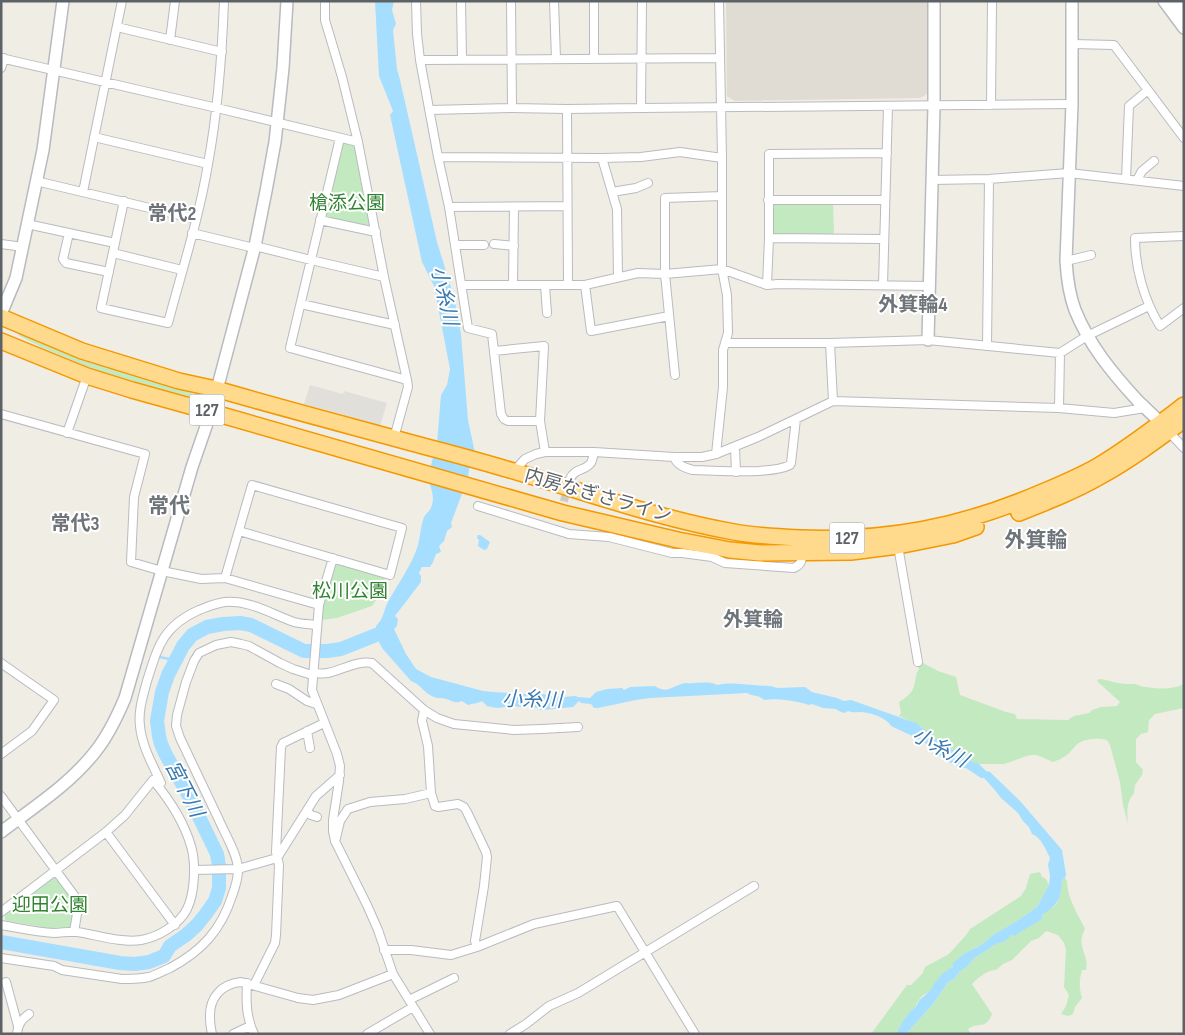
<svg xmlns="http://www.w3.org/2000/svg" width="1185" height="1035" font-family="'Sofia Sans Condensed','Noto Sans JP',sans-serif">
  <rect width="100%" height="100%" fill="#f0ede5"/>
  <path fill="#e1dfda" d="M310 385 343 394 344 391 387 403 380 426 304 404Z"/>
  <path fill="#e0dcd4" d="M726 1H927L928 93 924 96 920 98 735 101 727 96Z"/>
  <path fill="#c3e9c0" d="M343 142 353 144 355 146 371 226 369 228 326 218 324 215 341 144Z
    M831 203 833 204 834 233 832 235 775 236 771 233 772 206 775 204Z
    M21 331 140 378 194 394 193 397 188 396 100 372 41 347 18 335Z
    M338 564 384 577C387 586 378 597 372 606L337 618 322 620 323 606 334 566Z
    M921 662 938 671 956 677 960 695 1006 712 1015 714 1017 719 1068 720 1074 716 1089 713 1092 710 1101 707 1117 706 1120 702 1097 681 1099 679C1106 679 1111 682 1118 683 1123 684 1128 684 1134 684 1137 684 1141 687 1145 687 1158 689 1172 690 1184 684V708L1155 714 1149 720 1148 732 1141 734 1136 739V762L1143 770 1142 775 1135 785 1134 794C1126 801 1127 814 1128 824L1123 805 1120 782 1110 745 1107 740C1098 738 1087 738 1079 743 1074 746 1072 751 1067 755 1063 758 1058 760 1053 762L1037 755H1030L1004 764H979L969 760 930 736C922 725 911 721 899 716L901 713 899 702C905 698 912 694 914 686 916 679 915 675 919 669L918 667Z
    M1040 872 1042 877 1046 879 1049 885 1037 907 1020 919 993 935 981 945 965 953 953 967 948 971 932 990 922 996 916 1004V1007C908 1012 900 1026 896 1034H871L907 985H911L922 974 925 967 949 954 967 934 970 929 1021 896 1026 888 1030 874Z
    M53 875 56 876 76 902 71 927 54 929 8 921 5 920V914Z
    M1065 878 1067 881C1067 898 1078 914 1085 929 1075 947 1090 955 1086 970H1082C1079 980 1079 988 1082 998L1075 1007 1073 1014 1068 1016 1061 1014 1066 1006 1069 995 1064 987 1066 950 1064 943 1058 935 1046 931 1039 938 1031 941 1012 960 1003 964 996 970C987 970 978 978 972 984L992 1014C985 1031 979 1021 968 1029L971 1034H906L933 1004 948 982 954 979 960 971 967 967 974 958 989 949 992 946 1005 941 1009 937 1041 919 1043 914 1055 906 1058 902 1062 880Z"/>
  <path fill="#a6deff" d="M375 1H394L392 10 396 24 393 30 397 69 400 80 437 242 454 297 461 334 468 420 475 453 437 443 441 395 447 385 450 369 434 286 422 262 390 115 393 111 379 76Z
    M434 453 470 463 468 477 467 481 430 470Z
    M431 482 463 491 451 523 452 527 447 531 444 541 439 546 441 552 436 554 433 562 430 567H422L419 573 421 576V582L395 616 398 619 397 626 394 629 406 654 416 669 431 677 483 691 493 692 525 694 533 693 563 697 575 696 578 697 590 698 596 692 607 689 622 688 624 690 630 687 655 686C668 695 673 685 685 683 688 683 690 684 693 683 701 683 710 681 717 685 731 682 739 684 753 685 761 686 769 685 777 688L805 687 812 692 837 698 844 701 851 700 916 723 927 732 930 736 969 760 979 764 986 771 990 772 1021 802 1062 850 1066 874 1065 878 1062 880C1060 901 1059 904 1042 915V919L1014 936 1012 935 1005 941 992 946 989 949 974 958 967 967 960 971 954 979 948 982 933 1004 906 1034H896C900 1026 907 1012 916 1007 918 998 928 995 933 987V985L944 972 948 971V969L953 967V963L965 953 981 945 993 935 1020 919 1037 907 1049 885 1050 876 1048 865 1050 858C1046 850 1041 837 1032 834L1029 827 1023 821 1018 813 1001 798 994 789 984 778H981L966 768 960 767 945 760 923 741 891 726C886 717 871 713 861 712 856 712 853 713 848 711L844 713 839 711 836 709 823 708 812 704 809 705C796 701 778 698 764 700 758 694 754 697 747 693L650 698 636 700 598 708H594L591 704 581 703 579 701 573 707 563 708 557 706 555 709 541 710 531 706 521 707 513 706 497 708 487 706 482 701C477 704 473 703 468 705L462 701C455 704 453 701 446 699 442 697 438 699 434 697 425 694 420 684 411 681L382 648 377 638H372L365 642 360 643C362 635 368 634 375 634L376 626C383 620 384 610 388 602 397 585 409 569 416 551 420 541 420 530 423 520 424 516 426 514 429 511 435 503 433 493 430 485Z
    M478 535H480L487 540 490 542 487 549 484 550 478 546 479 540 477 538Z"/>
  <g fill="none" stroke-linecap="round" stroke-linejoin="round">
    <path stroke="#a6deff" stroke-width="2.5" d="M159 657 175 660"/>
    <path stroke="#a6deff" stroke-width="14" d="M1 942 120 963 135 964 149 962 164 956 170 946 186 935 197 925 205 915 215 901 219 888V866L217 854 188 794 166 755 161 744 159 736 157 721 162 692 168 675 183 646 192 635 207 627 223 624 240 623 251 625 304 651H327L341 649 376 635"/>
    <path stroke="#cbcac6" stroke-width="8" stroke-dasharray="8 4" stroke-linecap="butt" d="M561 513 568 485"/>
    <defs>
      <path id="street" d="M325 1V20L342 77 358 142 384 277 407 380 408 387 394 438
        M416 1 417 34 420 60 438 157 449 207 468 328 492 334 501 414 504 419 508 421H540
        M461 1 462 60
        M511 1 512 108
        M554 1 556 59
        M117 27 222 52
        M170 40 175 1
        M1073 44 1114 45 1184 138
        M1 58 217 108 358 142
        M594 59V1
        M420 60 720 58
        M1 68 4 58
        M991 105 992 1
        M641 108 642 1
        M567 109 568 284
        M430 110 512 108 567 109 641 108 1072 104
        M94 137 208 164
        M340 138 290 348 407 380
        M438 157 602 158 641 157 680 152 722 158
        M602 158 617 209 618 277
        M1126 179 1129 106 1148 90
        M932 180 989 179 1069 173 1184 186
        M1137 180 1142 171 1154 161
        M36 181 196 219
        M83 192 122 1
        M612 192 636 188 648 183
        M768 200H885
        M124 201 101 308 168 323C182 270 199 218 208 164 218 110 222 56 224 1
        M449 207 567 206
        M320 220 376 232
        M27 224 115 243
        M69 233 63 259 66 263 109 272
        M192 233 254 248
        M1184 236 1135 238C1135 268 1144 300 1160 326L1184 308
        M769 238 883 239
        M1 244 23 247
        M494 244 514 246
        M455 245H484
        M255 246 311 260 384 277
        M113 253 182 270
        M1066 261 1091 255
        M462 285H585L638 273 665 274 722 269 767 285 778 284 930 286
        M513 285 514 207
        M545 285 547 313
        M585 285 591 331 669 316
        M767 285 769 238V154L887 153
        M883 285 888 106
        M301 304 395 325
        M725 343H830L928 340 1060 353 1087 336 1149 306
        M830 343 833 401
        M987 346 989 179
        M494 351 544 346 540 421 545 452
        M675 375 665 274V198L722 196
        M1059 408 1060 353
        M1 414 145 454 134 497 131 562 162 571 201 579 225 578 319 605
        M1168 431 1184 448
        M67 433 87 376
        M735 447 736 472
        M716 454 723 387V350L728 333 727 295 722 269V158L719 1
        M674 457C677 465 684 468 693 470 715 471 737 472 759 471 770 470 780 470 790 465L791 463 796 419
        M514 471 525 459 536 454 545 452H594L674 457H702L716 454 758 437 833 401 1059 408 1114 413 1145 408
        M570 479C575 468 584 471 590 464 593 461 593 455 594 452
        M478 506 569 534 609 537 672 553H682L712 557 725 563 794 568C802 564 802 560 802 553
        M898 546 918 662
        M333 558 319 605 312 690 337 754 340 766 339 781 333 820V831L335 841 367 905 378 930 393 974 430 1034
        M225 578 252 485 402 528 390 575 239 531
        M1 663 54 700 32 731 1 754
        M312 673C318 673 323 674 328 673 342 670 358 660 372 663L424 710 437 718 454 724 514 730 542 729 578 727
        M276 684 289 689 307 701 316 704
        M424 710 422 721 428 746 431 793 435 806 438 807 458 804 464 807 467 812 486 852 487 857 484 886 475 941 477 947
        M307 731 310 748
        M161 783C153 765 142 747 140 726 138 711 143 696 147 681 158 646 163 626 199 610 207 607 216 603 225 602 250 600 271 614 294 622 301 624 309 624 317 625
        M1 796 79 902 74 932
        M306 812 311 815 317 817
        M106 832 175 925
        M336 838 340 821 348 809 370 802 405 799 431 793
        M194 870 238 869 277 858 316 796 340 775
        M1 912 106 832 125 815 153 780C169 799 184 822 191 846 196 863 195 893 187 909 179 925 158 937 141 940 119 943 98 935 77 932 69 931 62 933 54 933 36 932 19 928 1 925
        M384 950H411L451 955 477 947 534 924 617 906 695 1034
        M1 958 54 966 62 970 122 979C131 979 140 979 149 977 156 975 163 971 170 968 202 951 221 930 232 896 235 888 238 878 238 870 238 855 225 834 219 820 206 793 193 765 180 738L176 726 177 715 186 682 194 661 199 653 216 645 231 642 241 644 249 646 280 663 293 669 312 675
        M6 982 18 1026
        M247 983C246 1001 246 1017 254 1034
        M254 985 275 943 276 935 279 865 276 852 281 747 283 743 324 723
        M409 1000 454 978
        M17 1034C18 1024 21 1020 29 1014
        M212 1034C211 1029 210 1023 210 1018 209 998 221 984 241 982L298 998 313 1000 339 995 393 974
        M233 1034 250 1026
        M367 1034 413 1007
        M510 1034 526 1024 549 1006 578 993 754 886"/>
      <path id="secondary" d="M1072 1V104L1066 261C1067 277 1069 294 1075 310 1089 345 1113 374 1138 401 1147 410 1157 418 1165 428
        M1164 1 1184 28
        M1176 1 1184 12
        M1 314 16 278 43 150 63 1
        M928 340 934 106V1
        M1 832C34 807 70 784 95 752 108 736 117 717 125 698L192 467 211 412 255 246 266 191 275 142 283 68 287 1"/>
      <path id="highway" d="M1 317 82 351 179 381 216 389C285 409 354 427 423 446 450 453 476 460 503 468 580 490 655 518 734 532 756 536 779 537 801 538 887 541 961 527 1040 493 1059 485 1078 477 1096 467 1127 449 1155 427 1184 405
        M1 341 87 376 132 390 211 412 563 513 678 540 730 550 760 553 851 552 898 546 953 535 976 527
        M1019 513C1047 502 1075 491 1101 476 1130 460 1157 440 1184 420"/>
    </defs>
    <use href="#street" stroke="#b8bbc0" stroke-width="10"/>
    <use href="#secondary" stroke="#b7bbc0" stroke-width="14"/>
    <use href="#highway" stroke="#f59800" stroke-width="18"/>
    <use href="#street" stroke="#fff" stroke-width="8"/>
    <use href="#secondary" stroke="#fff" stroke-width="11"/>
    <use href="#highway" stroke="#ffda8d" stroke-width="15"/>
  </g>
  <g text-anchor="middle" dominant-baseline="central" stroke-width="4" stroke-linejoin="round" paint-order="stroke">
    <g fill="#fff" stroke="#8e9195" stroke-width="1">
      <rect x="189.5" y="394.5" width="35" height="31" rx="4"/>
      <rect x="829.5" y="522.5" width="35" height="31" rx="4"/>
    </g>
    <g font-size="18" font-weight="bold" fill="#5d6267">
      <text x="207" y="410">127</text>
      <text x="847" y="538">127</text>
    </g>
    <g font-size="19" fill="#308330" stroke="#fff">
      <text x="347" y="203">槍添公園</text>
      <text x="350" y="591">松川公園</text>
      <text x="50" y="905">迎田公園</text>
    </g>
    <g font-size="19" fill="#5d6267" stroke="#fff">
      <text transform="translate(598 496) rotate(16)">内房なぎさライン</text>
    </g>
    <g font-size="20" font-weight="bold" fill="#6e7479" stroke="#fff">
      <text x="172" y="214">常代2</text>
      <text x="913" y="305">外箕輪4</text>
      <text x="75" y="524">常代3</text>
      <text x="753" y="620">外箕輪</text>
    </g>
    <g font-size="20" font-style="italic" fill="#3a7aaf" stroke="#fff">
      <text transform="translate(444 296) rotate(77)">小糸川</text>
      <text transform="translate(532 700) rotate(1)">小糸川</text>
      <text transform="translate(940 748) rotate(29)">小糸川</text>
      <text transform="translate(184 789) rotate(63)">宮下川</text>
    </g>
    <g font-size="21" font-weight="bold" fill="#6e7479" stroke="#fff">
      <text x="169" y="506">常代</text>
      <text x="1036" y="540">外箕輪</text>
    </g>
  </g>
  <rect width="1185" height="1035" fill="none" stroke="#5d6267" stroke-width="5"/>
</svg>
